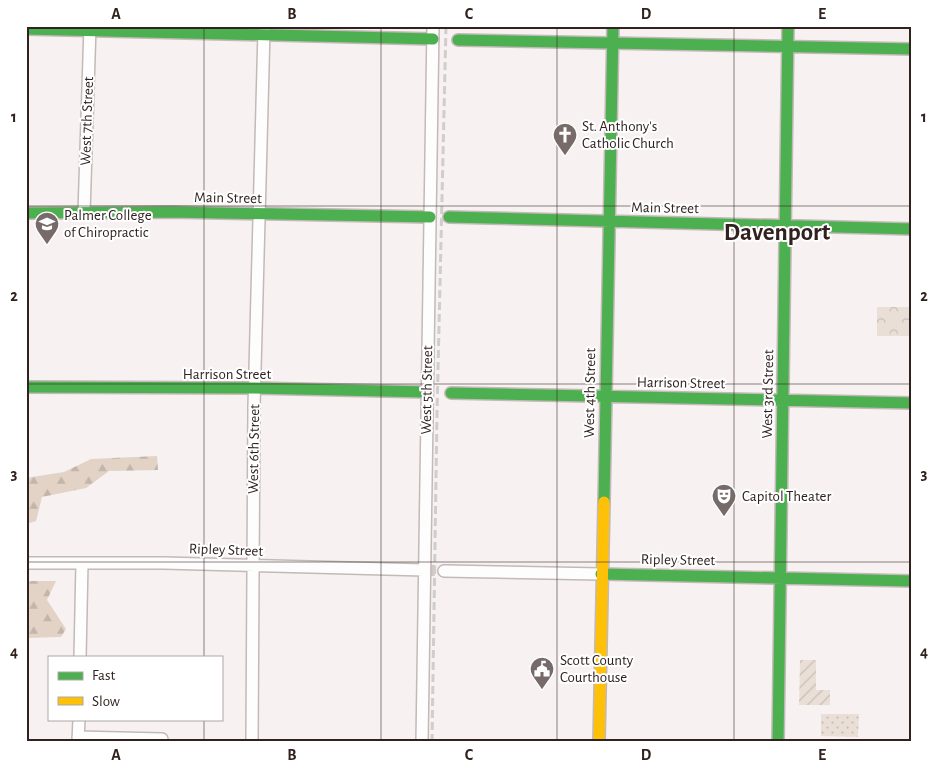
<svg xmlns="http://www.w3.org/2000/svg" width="938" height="768" font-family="'Alegreya Sans',sans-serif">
  <defs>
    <pattern id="grass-dots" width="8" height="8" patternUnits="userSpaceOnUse" patternTransform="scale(1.25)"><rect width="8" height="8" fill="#eadfd6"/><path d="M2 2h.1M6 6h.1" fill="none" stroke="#c9bfb7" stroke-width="1.8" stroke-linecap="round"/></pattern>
    <pattern id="forest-firs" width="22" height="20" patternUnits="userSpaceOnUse" patternTransform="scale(1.25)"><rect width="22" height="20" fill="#e2d3c6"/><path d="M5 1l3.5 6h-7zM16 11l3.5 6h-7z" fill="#c2b5aa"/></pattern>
    <pattern id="park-crowns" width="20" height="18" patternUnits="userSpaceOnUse" patternTransform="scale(1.25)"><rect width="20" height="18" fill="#eadfd6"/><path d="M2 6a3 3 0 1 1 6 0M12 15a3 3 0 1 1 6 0" fill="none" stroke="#c9bfb7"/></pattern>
    <pattern id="garden-furrows" width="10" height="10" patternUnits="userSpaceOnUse" patternTransform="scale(1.25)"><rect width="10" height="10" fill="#eadfd6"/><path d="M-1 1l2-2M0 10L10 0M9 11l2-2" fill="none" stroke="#c9bfb7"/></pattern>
  </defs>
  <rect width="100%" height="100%" fill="#f7f2f1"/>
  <path fill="url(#grass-dots)" d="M821 714H859L858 737 821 736Z"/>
  <path fill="url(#forest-firs)" d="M157 456 158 470 109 471 86 488 42 497 36 521 26 524V478L64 472 91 459Z
    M26 581H56L47 600 66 629 61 637 26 638Z"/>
  <path fill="url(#park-crowns)" d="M877 307H912V336H877Z"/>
  <path fill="url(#garden-furrows)" d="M800 660H816V690H830V705H799Z"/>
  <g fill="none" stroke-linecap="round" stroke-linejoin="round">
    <path stroke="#cfc8c7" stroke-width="11" stroke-dasharray="11 5.5" stroke-linecap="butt" d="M424 570 444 571"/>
    <defs>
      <path id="street" d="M84 213 90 26
        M26 563H164L424 570
        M444 571 601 574
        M80 657 82 563
        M78 737 162 739
        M78 742 79 719
        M252 742 254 407 264 30
        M422 742 433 26"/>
      <path id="fast" d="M26 29 433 39
        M458 40 912 49
        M26 213 172 212 430 217
        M449 217 912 229
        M26 387 254 388 427 392
        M451 393 912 403
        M604 502 613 26
        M601 574 912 581
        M778 742 788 26"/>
      <path id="slow" d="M599 742 604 502"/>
    </defs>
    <use href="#street" stroke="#c3b9b7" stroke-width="14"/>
    <use href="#fast" stroke="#c3b9b7" stroke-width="14"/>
    <use href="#slow" stroke="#c3b9b7" stroke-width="14"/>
    <use href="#street" stroke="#fefdfd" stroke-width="11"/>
    <use href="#fast" stroke="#4caf50" stroke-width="11"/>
    <use href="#slow" stroke="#ffc107" stroke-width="11"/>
    <path stroke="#d0cdcd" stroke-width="3" stroke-dasharray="8 4" stroke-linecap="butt" d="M432 742 437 413 446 26"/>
  </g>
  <path fill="none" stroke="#31221f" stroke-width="1" stroke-opacity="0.55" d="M204 26V657M381 26V742M557 26V742M734 26V742M26 206H912M26 384H912M26 562H912M204 719V742"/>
  <defs>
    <symbol id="church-pin" viewBox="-11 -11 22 30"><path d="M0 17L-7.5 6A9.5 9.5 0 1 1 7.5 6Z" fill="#766b68" stroke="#fff"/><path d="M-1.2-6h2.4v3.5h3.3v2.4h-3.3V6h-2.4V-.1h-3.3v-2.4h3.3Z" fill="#fff"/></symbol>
    <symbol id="university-pin" viewBox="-11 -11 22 30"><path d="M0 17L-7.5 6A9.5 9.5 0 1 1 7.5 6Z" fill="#766b68" stroke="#fff"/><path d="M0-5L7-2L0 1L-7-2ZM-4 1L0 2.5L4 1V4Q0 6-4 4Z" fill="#fff"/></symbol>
    <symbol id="theatre-pin" viewBox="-11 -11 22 30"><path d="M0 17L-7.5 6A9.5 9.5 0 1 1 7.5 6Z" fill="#766b68" stroke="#fff"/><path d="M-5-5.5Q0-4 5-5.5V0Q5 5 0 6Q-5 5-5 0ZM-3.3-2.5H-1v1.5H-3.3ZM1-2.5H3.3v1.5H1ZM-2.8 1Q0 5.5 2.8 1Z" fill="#fff"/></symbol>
    <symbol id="civic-pin" viewBox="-11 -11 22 30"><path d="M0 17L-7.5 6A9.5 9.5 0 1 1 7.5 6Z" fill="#766b68" stroke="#fff"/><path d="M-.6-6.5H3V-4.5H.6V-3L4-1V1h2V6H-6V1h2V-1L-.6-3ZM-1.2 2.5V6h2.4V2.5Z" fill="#fff"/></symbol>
  </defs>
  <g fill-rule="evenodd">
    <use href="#church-pin" x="551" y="121" width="28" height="38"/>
    <use href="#university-pin" x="33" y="210" width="28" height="38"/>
    <use href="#theatre-pin" x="710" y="482" width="28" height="38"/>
    <use href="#civic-pin" x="528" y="655" width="28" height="38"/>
  </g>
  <g text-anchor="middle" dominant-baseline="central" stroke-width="4" stroke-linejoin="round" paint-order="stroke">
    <g font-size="15" fill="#31221f" stroke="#fff">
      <text transform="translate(87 121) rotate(-88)">West 7th Street</text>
      <text transform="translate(228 198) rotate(1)">Main Street</text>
      <text transform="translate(665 208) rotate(1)">Main Street</text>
      <text x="227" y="374">Harrison Street</text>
      <text transform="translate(681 383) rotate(1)">Harrison Street</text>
      <text transform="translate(427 390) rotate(-89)">West 5th Street</text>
      <text transform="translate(590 393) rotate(-89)">West 4th Street</text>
      <text transform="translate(768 394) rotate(-89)">West 3rd Street</text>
      <text transform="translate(254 449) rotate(-89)">West 6th Street</text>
      <text transform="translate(226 550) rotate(2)">Ripley Street</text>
      <text transform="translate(678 560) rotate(1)">Ripley Street</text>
    </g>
    <g font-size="15" fill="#31221f" stroke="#fff" text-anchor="start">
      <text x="582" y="126">St. Anthony's<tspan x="582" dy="17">Catholic Church</tspan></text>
      <text x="64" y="215">Palmer College<tspan x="64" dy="17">of Chiropractic</tspan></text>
      <text x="742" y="496">Capitol Theater</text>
      <text x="560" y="660">Scott County<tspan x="560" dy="17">Courthouse</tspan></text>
    </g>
    <g font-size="25" font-weight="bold" fill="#31221f" stroke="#fff">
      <text x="777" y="232">Davenport</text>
    </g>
  </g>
  <rect width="938" height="768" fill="none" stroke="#ffffff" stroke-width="55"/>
  <rect x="48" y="656" width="175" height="65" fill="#ffffff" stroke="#ada7a5"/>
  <rect x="58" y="672" width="25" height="8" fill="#4caf50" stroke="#ada7a5"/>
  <text x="92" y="680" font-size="15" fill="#31221f">Fast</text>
  <rect x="58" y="697" width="25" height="8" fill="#ffc107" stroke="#ada7a5"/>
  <text x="92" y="706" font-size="15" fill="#31221f">Slow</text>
  <rect x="28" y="28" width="882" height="712" fill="none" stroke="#31221f" stroke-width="2"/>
  <g font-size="16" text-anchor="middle" font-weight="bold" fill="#31221f">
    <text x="116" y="19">A</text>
    <text x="292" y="19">B</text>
    <text x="469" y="19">C</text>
    <text x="646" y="19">D</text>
    <text x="822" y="19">E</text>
    <text x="14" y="122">1</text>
    <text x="924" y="122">1</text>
    <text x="14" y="301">2</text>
    <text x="924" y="301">2</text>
    <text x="14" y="479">3</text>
    <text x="924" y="479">3</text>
    <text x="14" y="657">4</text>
    <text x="924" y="657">4</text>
    <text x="116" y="760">A</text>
    <text x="292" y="760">B</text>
    <text x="469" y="760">C</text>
    <text x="646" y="760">D</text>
    <text x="822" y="760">E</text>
  </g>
</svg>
